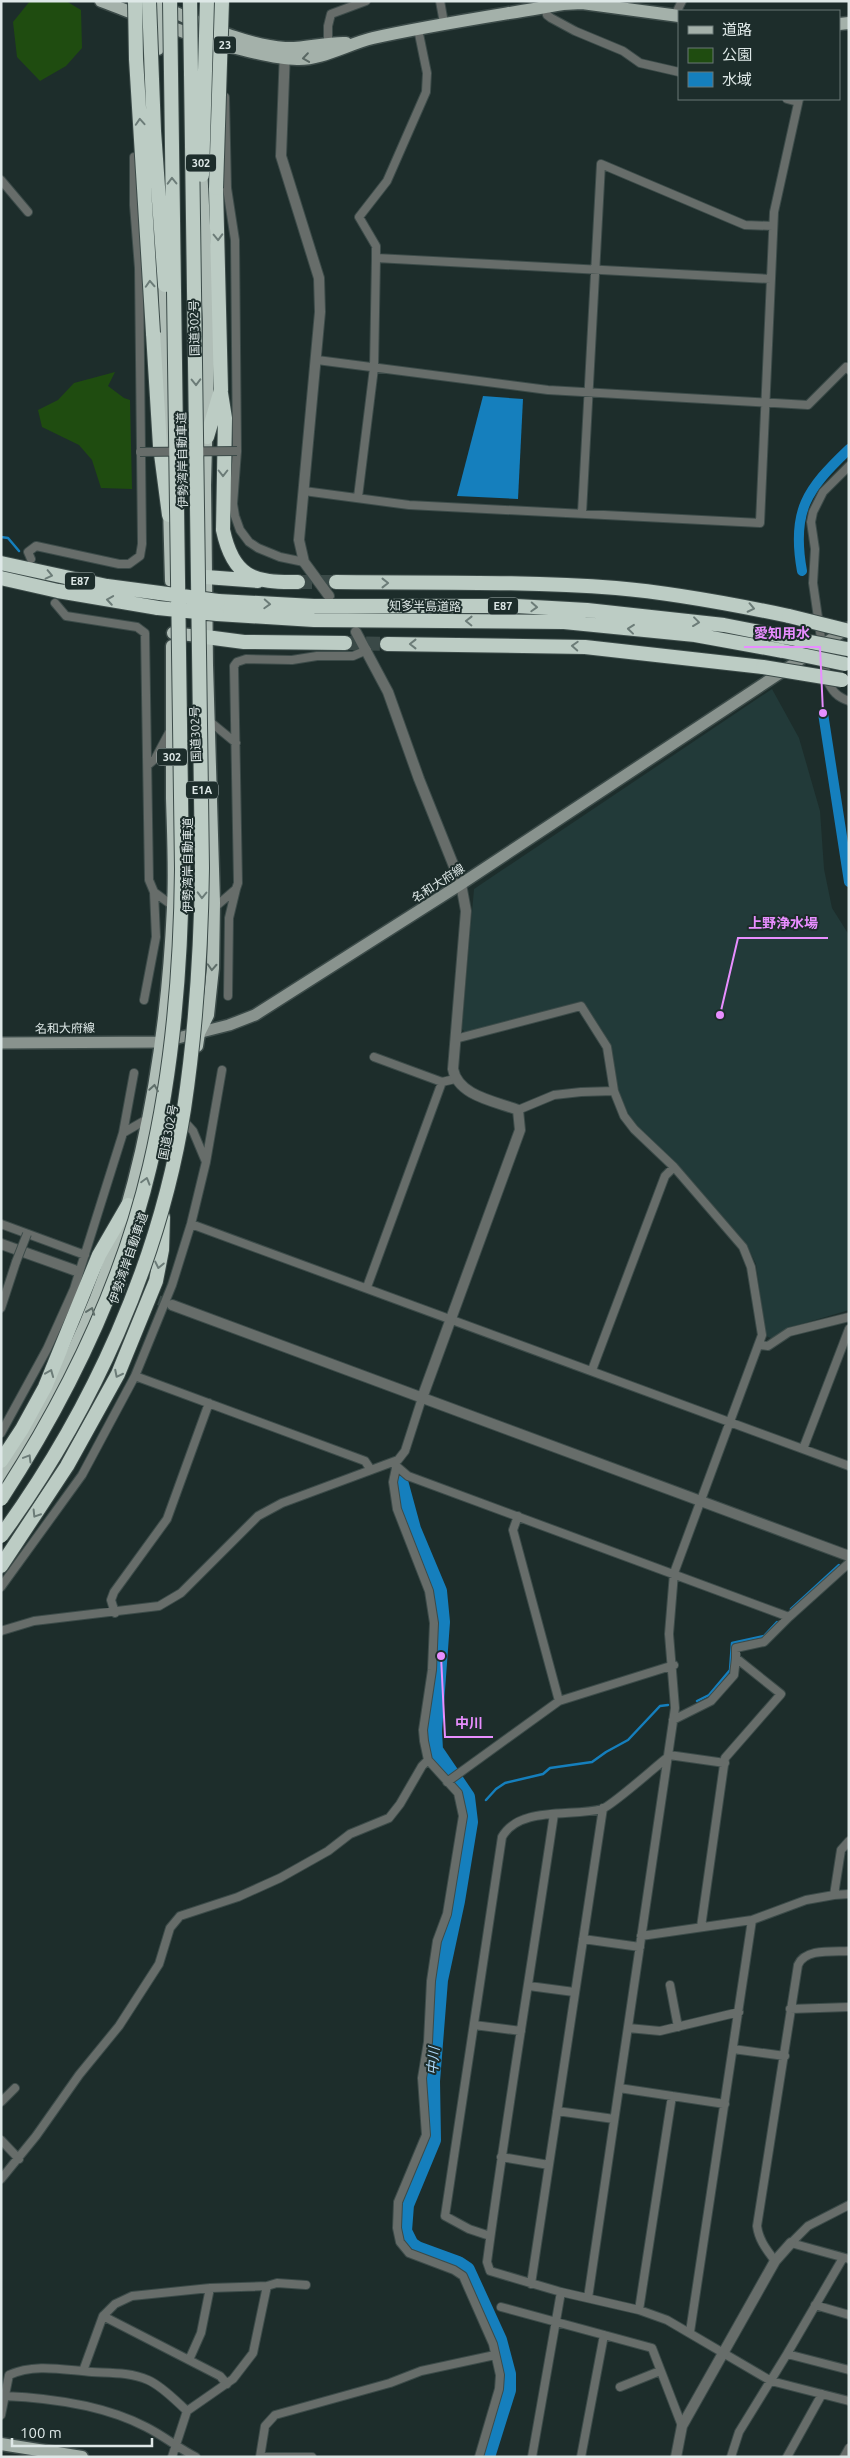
<svg xmlns="http://www.w3.org/2000/svg" width="850" height="2458" font-family="Ubuntu,'Noto Sans JP',sans-serif">
  <rect width="100%" height="100%" fill="#1d2d2b"/>
  <path fill="#223a39" d="M772 689 799 738 820 811 824 869 832 908 849 935V1310L788 1328 773 1339 766 1336 756 1264 745 1242 682 1169 651 1142 631 1119 618 1091 612 1056 604 1033 582 1001 466 1033 462 1029 474 889Z"/>
  <path fill="#1f4c10" d="M30 1H66L81 10 82 48 66 66 40 81 17 57 13 22Z
    M115 372 108 386 124 398 130 400 132 489 101 488 92 460 79 445 42 427 38 410 58 400 74 383Z"/>
  <path fill="#157fbd" d="M483 396 523 399 518 499 457 496Z"/>
  <g fill="none" stroke-linecap="round" stroke-linejoin="round">
    <path stroke="#157fbd" stroke-width="2.5" d="M1 537 8 538 19 551
      M791 1609 839 1565
      M697 1701 709 1695 730 1670 732 1643 764 1636 777 1622
      M486 1800 496 1789 505 1783 543 1774 550 1768 592 1762 606 1752 628 1740 660 1706 668 1705"/>
    <path stroke="#157fbd" stroke-width="10" d="M802 571C791 511 807 489 849 449
      M823 713 849 882"/>
    <path stroke="#157fbd" stroke-width="16" d="M400 1481 413 1529 439 1591 442 1622 434 1731 435 1750 467 1797 470 1822 457 1901 440 1980 432 2081 433 2140 406 2205 404 2231 411 2245 417 2249 458 2264 467 2270 499 2340 508 2374V2390L487 2457"/>
    <path stroke="#3a4947" stroke-width="10" stroke-dasharray="10 5" stroke-linecap="butt" d="M74 1270 172 1305"/>
    <path stroke="#3a4947" stroke-width="14" stroke-dasharray="14 7" stroke-linecap="butt" d="M298 582H336
      M345 643 387 644"/>
    <defs>
      <path id="minor" d="M440 1 444 23
        M545 7 547 15 551 18 575 31 623 51 640 63 679 72
        M675 15 682 1
        M328 42V26L331 14 366 1
        M225 97 227 188 235 240 237 451 233 504 235 516 240 530 249 542 258 548 280 557 304 562
        M787 99 798 102
        M1 180 28 212
        M376 258 771 279
        M317 360 548 390 808 405 846 367 849 370
        M849 466 823 492 813 512 811 522 815 549 813 583 827 680C832 691 837 697 849 701
        M304 491 409 505 760 523 774 212 799 99
        M358 497 374 368 376 258V246L359 217 387 181 426 92 427 73 418 29
        M582 513 601 164 745 225 773 226
        M31 559 28 552 36 546 119 564H129L140 556 142 544 139 268 134 205V157
        M55 603 66 616 137 627 145 633 149 880 154 892 173 906
        M208 720 236 743
        M148 765 155 759 171 729
        M214 908 236 889 238 883 234 666 237 662 246 659 292 660 317 656H353L367 650
        M228 996 229 918 236 889
        M144 1000 156 937 154 892
        M455 1039 581 1006 607 1047 614 1091 624 1116 634 1129 674 1167 743 1247 751 1267 762 1335 674 1573 669 1634 675 1708 588 2298
        M374 1057 442 1082 455 1079
        M518 1110 554 1095 581 1092 614 1091
        M123 1133 134 1073
        M206 1162 222 1070
        M1 1224 85 1255
        M191 1224 849 1466
        M367 1287 442 1082
        M1 1308 16 1262
        M759 1345 768 1346 789 1332 849 1317
        M592 1370 665 1176 674 1167
        M135 1376 365 1461 371 1470
        M1 1433 47 1349 74 1289 123 1133 149 1118
        M803 1449 849 1329
        M394 1464 408 1476 789 1617 849 1563
        M396 1468 393 1482 397 1509 429 1591 434 1623 432 1670 423 1730 424 1741 428 1760 458 1793 463 1816 447 1914 437 1941 431 1981 428 2042 422 2078 426 2135 398 2202 397 2228 400 2242 409 2253 454 2270 463 2276 493 2344 500 2375 499 2389 479 2457
        M518 1516 513 1530 559 1701
        M1 1587 82 1475 135 1376 172 1285 191 1224 206 1162 193 1131 184 1121
        M115 1613 111 1600 114 1592 167 1519 209 1403
        M1 1631 34 1621 159 1606 181 1593 258 1516 282 1503 398 1460 405 1451 422 1398
        M736 1658V1648L764 1642 789 1617
        M673 1720 711 1701 734 1675 736 1658 781 1694 725 1758 701 1927
        M669 1755 725 1763
        M447 1782 559 1701 674 1665
        M554 1814C532 1963 507 2112 487 2262L490 2271 561 2292 639 2310 667 2320 771 2381 849 2401
        M834 1895 849 1894
        M641 1936 752 1920 806 1900 834 1895 841 1850 849 1841
        M583 1939 640 1947
        M670 1985 678 2027
        M529 1986 574 1992
        M790 2009 849 2007
        M474 2025 521 2031
        M628 2028 660 2031 739 2012
        M733 2049 785 2056
        M619 2088 725 2104
        M1 2102 15 2088
        M557 2111 614 2119
        M1 2140 19 2159
        M501 2157 549 2165
        M1 2179 36 2136 79 2075 119 2026 159 1964 170 1928 180 1916 238 1897 280 1878 328 1851 350 1834 389 1818 400 1804 422 1766 428 1760
        M849 2205 808 2226 791 2243 849 2259
        M490 2236 469 2229 445 2216 502 1837C519 1806 572 1817 602 1809 613 1805 655 1767 668 1757
        M843 2258 787 2354 849 2370
        M775 2261C767 2250 759 2241 757 2226L798 1965C805 1948 834 1952 849 1951
        M531 2284 603 1808
        M267 2286 277 2283 306 2285
        M815 2305 849 2315
        M501 2307 652 2348 682 2426
        M639 2310 672 2096
        M103 2316 220 2376 227 2384
        M690 2332 752 1920
        M189 2360 201 2333 210 2288
        M83 2371 103 2316 115 2304 132 2296 210 2288 267 2286 253 2353 233 2379 187 2411 172 2457
        M620 2387 660 2371
        M4 2396C51 2398 104 2405 146 2427 164 2436 178 2448 196 2457
        M1 2415 9 2375C35 2363 64 2370 92 2372 111 2373 130 2372 148 2380 162 2386 176 2401 187 2411
        M260 2457 265 2426 275 2415 390 2383 421 2371 495 2355
        M260 2457H312
        M532 2457 561 2292
        M581 2457 604 2335
        M731 2457 739 2432 787 2354
        M787 2457 822 2394
        M844 2457 849 2448"/>
      <path id="tertiary" d="M285 51 281 156 319 278 320 312 299 540 304 562 329 596
        M356 632 388 692 419 779 461 884 466 911 453 1069C458 1096 495 1101 518 1110L520 1130 422 1398
        M1 1244 74 1270
        M172 1305 849 1556
        M676 2457 682 2426 775 2261 791 2243"/>
      <path id="secondary" d="M1 1043 162 1042 229 1025 255 1015 461 884 848 628"/>
      <path id="primary" d="M101 1C149 19 195 38 244 50 261 54 279 59 297 59 321 60 348 44 373 38 436 24 500 15 563 4L582 3 679 16
        M162 7C201 23 242 45 285 48 306 49 326 42 346 43
        M839 24 849 23
        M1 2444 82 2457"/>
      <path id="trunk" d="M157 1 158 49
        M164 276 168 464
        M169 506 171 581
        M173 633 206 637
        M197 1046 199 1033 208 1015 213 968 214 903 207 665 205 485 209 324 201 166
        M1 1476C118 1310 164 1107 173 907 175 871 173 834 172 798 172 747 172 697 172 646"/>
      <path id="motorway" d="M153 333 160 446 169 515
        M221 393 225 418 223 530C233 577 253 583 298 582
        M207 437 221 390 216 188
        M1 563 107 586 160 593
        M206 577 258 581
        M1 578 58 591 158 608
        M336 582C429 583 523 581 616 588 674 593 732 604 789 616
        M218 601 314 606H516L587 610 724 625 785 637
        M217 614 314 620 564 622 695 635 783 651
        M206 637 244 642 345 643
        M387 644 585 647 763 667
        M1 1461 22 1429 45 1387 99 1255 128 1205
        M1 1566 67 1466 118 1374 156 1281 162 1250 163 1217"/>
    </defs>
    <use href="#minor" stroke="#3c4b49" stroke-width="10"/>
    <use href="#tertiary" stroke="#3c4b49" stroke-width="12"/>
    <use href="#secondary" stroke="#3c4b49" stroke-width="14"/>
    <use href="#primary" stroke="#3c4b49" stroke-width="15"/>
    <use href="#trunk" stroke="#3c4b49" stroke-width="15"/>
    <use href="#motorway" stroke="#3c4b49" stroke-width="16"/>
    <use href="#minor" stroke="#676d6a" stroke-width="8"/>
    <use href="#tertiary" stroke="#676d6a" stroke-width="10"/>
    <use href="#secondary" stroke="#89938e" stroke-width="11"/>
    <use href="#primary" stroke="#a4b1aa" stroke-width="12"/>
    <use href="#trunk" stroke="#b0beb7" stroke-width="12"/>
    <use href="#motorway" stroke="#bcccc4" stroke-width="14"/>
    <defs>
      <path id="minor-bridge" d="M140 452 237 451
        M16 1262 27 1234"/>
      <path id="motorway-bridge" d="M135 1 136 59 153 333
        M149 1 154 131 165 285
        M202 175 207 1
        M216 188 222 1
        M160 593 218 601
        M158 608 217 614
        M789 616 849 631
        M785 637 847 649
        M783 651 845 664
        M763 667 842 680
        M1 1499C68 1396 122 1285 150 1166 173 1069 181 968 182 869L170 1
        M1 1536C92 1411 160 1262 184 1109 196 1029 201 948 202 868L190 1"/>
    </defs>
    <use href="#minor-bridge" stroke="#3c4b49" stroke-width="10" stroke-linecap="butt"/>
    <use href="#motorway-bridge" stroke="#3c4b49" stroke-width="16" stroke-linecap="butt"/>
    <use href="#minor-bridge" stroke="#676d6a" stroke-width="8"/>
    <use href="#motorway-bridge" stroke="#bcccc4" stroke-width="14"/>
  </g>
  <defs><path id="oneway-chevron" d="M-2-3.5L2.5 0L-2 3.5" fill="none" stroke-width="1.6" stroke-linecap="round" stroke-linejoin="round" transform="scale(1.25)"/></defs>
  <use stroke="#5a6864" href="#oneway-chevron" transform="translate(306 58) rotate(172)"/>
  <g stroke="#6c7c78">
    <use href="#oneway-chevron" transform="translate(140 122) rotate(-94)"/>
    <use href="#oneway-chevron" transform="translate(172 181) rotate(-91)"/>
    <use href="#oneway-chevron" transform="translate(218 237) rotate(88)"/>
    <use href="#oneway-chevron" transform="translate(150 284) rotate(-93)"/>
    <use href="#oneway-chevron" transform="translate(196 382) rotate(89)"/>
    <use href="#oneway-chevron" transform="translate(223 473) rotate(90)"/>
    <use href="#oneway-chevron" transform="translate(49 575) rotate(13)"/>
    <use href="#oneway-chevron" transform="translate(385 583)"/>
    <use href="#oneway-chevron" transform="translate(110 600) rotate(-171)"/>
    <use href="#oneway-chevron" transform="translate(267 604) rotate(3)"/>
    <use href="#oneway-chevron" transform="translate(534 607) rotate(3)"/>
    <use href="#oneway-chevron" transform="translate(751 608) rotate(12)"/>
    <use href="#oneway-chevron" transform="translate(469 621) rotate(-179)"/>
    <use href="#oneway-chevron" transform="translate(696 622) rotate(7)"/>
    <use href="#oneway-chevron" transform="translate(631 629) rotate(-174)"/>
    <use href="#oneway-chevron" transform="translate(413 644) rotate(-180)"/>
    <use href="#oneway-chevron" transform="translate(575 646) rotate(-177)"/>
    <use href="#oneway-chevron" transform="translate(202 895) rotate(91)"/>
    <use href="#oneway-chevron" transform="translate(146 1181) rotate(-74)"/>
    <use href="#oneway-chevron" transform="translate(159 1265) rotate(102)"/>
    <use href="#oneway-chevron" transform="translate(50 1373) rotate(-68)"/>
    <use href="#oneway-chevron" transform="translate(118 1374) rotate(117)"/>
    <use href="#oneway-chevron" transform="translate(28 1458) rotate(-59)"/>
    <use href="#oneway-chevron" transform="translate(36 1514) rotate(122)"/>
  </g>
  <g stroke="#5f6e6a">
    <use href="#oneway-chevron" transform="translate(212 967) rotate(93)"/>
    <use href="#oneway-chevron" transform="translate(154 1088) rotate(-81)"/>
    <use href="#oneway-chevron" transform="translate(91 1311) rotate(-70)"/>
  </g>
  <g text-anchor="middle" dominant-baseline="central" stroke-width="4" stroke-linejoin="round" paint-order="stroke">
    <g fill="#1d2d2b" stroke="#a4b0af" stroke-width="1">
      <rect x="214" y="36.5" width="22" height="17" rx="4"/>
      <rect x="186" y="154.5" width="30" height="17" rx="4"/>
      <rect x="65" y="572.5" width="30" height="17" rx="4"/>
      <rect x="488" y="597.5" width="30" height="17" rx="4"/>
      <rect x="157" y="748.5" width="30" height="17" rx="4"/>
      <rect x="186" y="781.5" width="32" height="17" rx="4"/>
    </g>
    <g font-size="11" font-weight="bold" fill="#dee8e7">
      <text x="225" y="45">23</text>
      <text x="201" y="163">302</text>
      <text x="80" y="581">E87</text>
      <text x="503" y="606">E87</text>
      <text x="172" y="757">302</text>
      <text x="202" y="790">E1A</text>
    </g>
    <g font-size="12" fill="#dee8e7" stroke="#1d2d2b">
      <text transform="translate(194 328) rotate(-91)">国道302号</text>
      <text transform="translate(182 460) rotate(-91)">伊勢湾岸自動車道</text>
      <text transform="translate(425 606) rotate(1)">知多半島道路</text>
      <text transform="translate(195 734) rotate(-92)">国道302号</text>
      <text transform="translate(187 865) rotate(-90)">伊勢湾岸自動車道</text>
      <text transform="translate(438 883) rotate(-33)">名和大府線</text>
      <text transform="translate(65 1028) rotate(-1)">名和大府線</text>
      <text transform="translate(168 1132) rotate(-79)">国道302号</text>
      <text transform="translate(128 1258) rotate(-71)">伊勢湾岸自動車道</text>
    </g>
    <g font-size="14" font-style="italic" fill="#add7f8" stroke="#1d2d2b">
      <text transform="translate(433 2061) rotate(-86)">中川</text>
    </g>
  </g>
  <path fill="none" stroke="#e88eff" stroke-width="2" d="M823 713L820 647H744M720 1015L738 938H828M441 1656L445 1737H493"/>
  <g fill="#e88eff" stroke="#1d2d2b" stroke-width="2">
    <circle cx="823" cy="713" r="5"/>
    <circle cx="720" cy="1015" r="5"/>
    <circle cx="441" cy="1656" r="5"/>
  </g>
  <g font-size="14" text-anchor="middle" font-weight="bold" fill="#e88eff" stroke="#1d2d2b" stroke-width="4" stroke-linejoin="round" paint-order="stroke">
    <text x="782" y="638">愛知用水</text>
    <text x="783" y="928">上野浄水場</text>
    <text x="469" y="1728">中川</text>
  </g>
  <rect width="850" height="2458" fill="none" stroke="#dee8e7" stroke-width="5"/>
  <rect x="678" y="10" width="162" height="90" fill="#1d2d2b" stroke="#6a7876"/>
  <rect x="688" y="26" width="25" height="8" fill="#a4b1aa" stroke="#6a7876"/>
  <text x="722" y="35" font-size="15" fill="#dee8e7">道路</text>
  <rect x="688" y="48" width="25" height="15" fill="#1f4c10" stroke="#6a7876"/>
  <text x="722" y="60" font-size="15" fill="#dee8e7">公園</text>
  <rect x="688" y="72" width="25" height="15" fill="#157fbd" stroke="#6a7876"/>
  <text x="722" y="85" font-size="15" fill="#dee8e7">水域</text>
  <path d="M12 2438v8h140v-8" fill="none" stroke="#dee8e7" stroke-width="2.5"/>
  <text x="20" y="2438" font-size="15" fill="#dee8e7" stroke="#1d2d2b" stroke-width="4" paint-order="stroke">100 m</text>
</svg>
